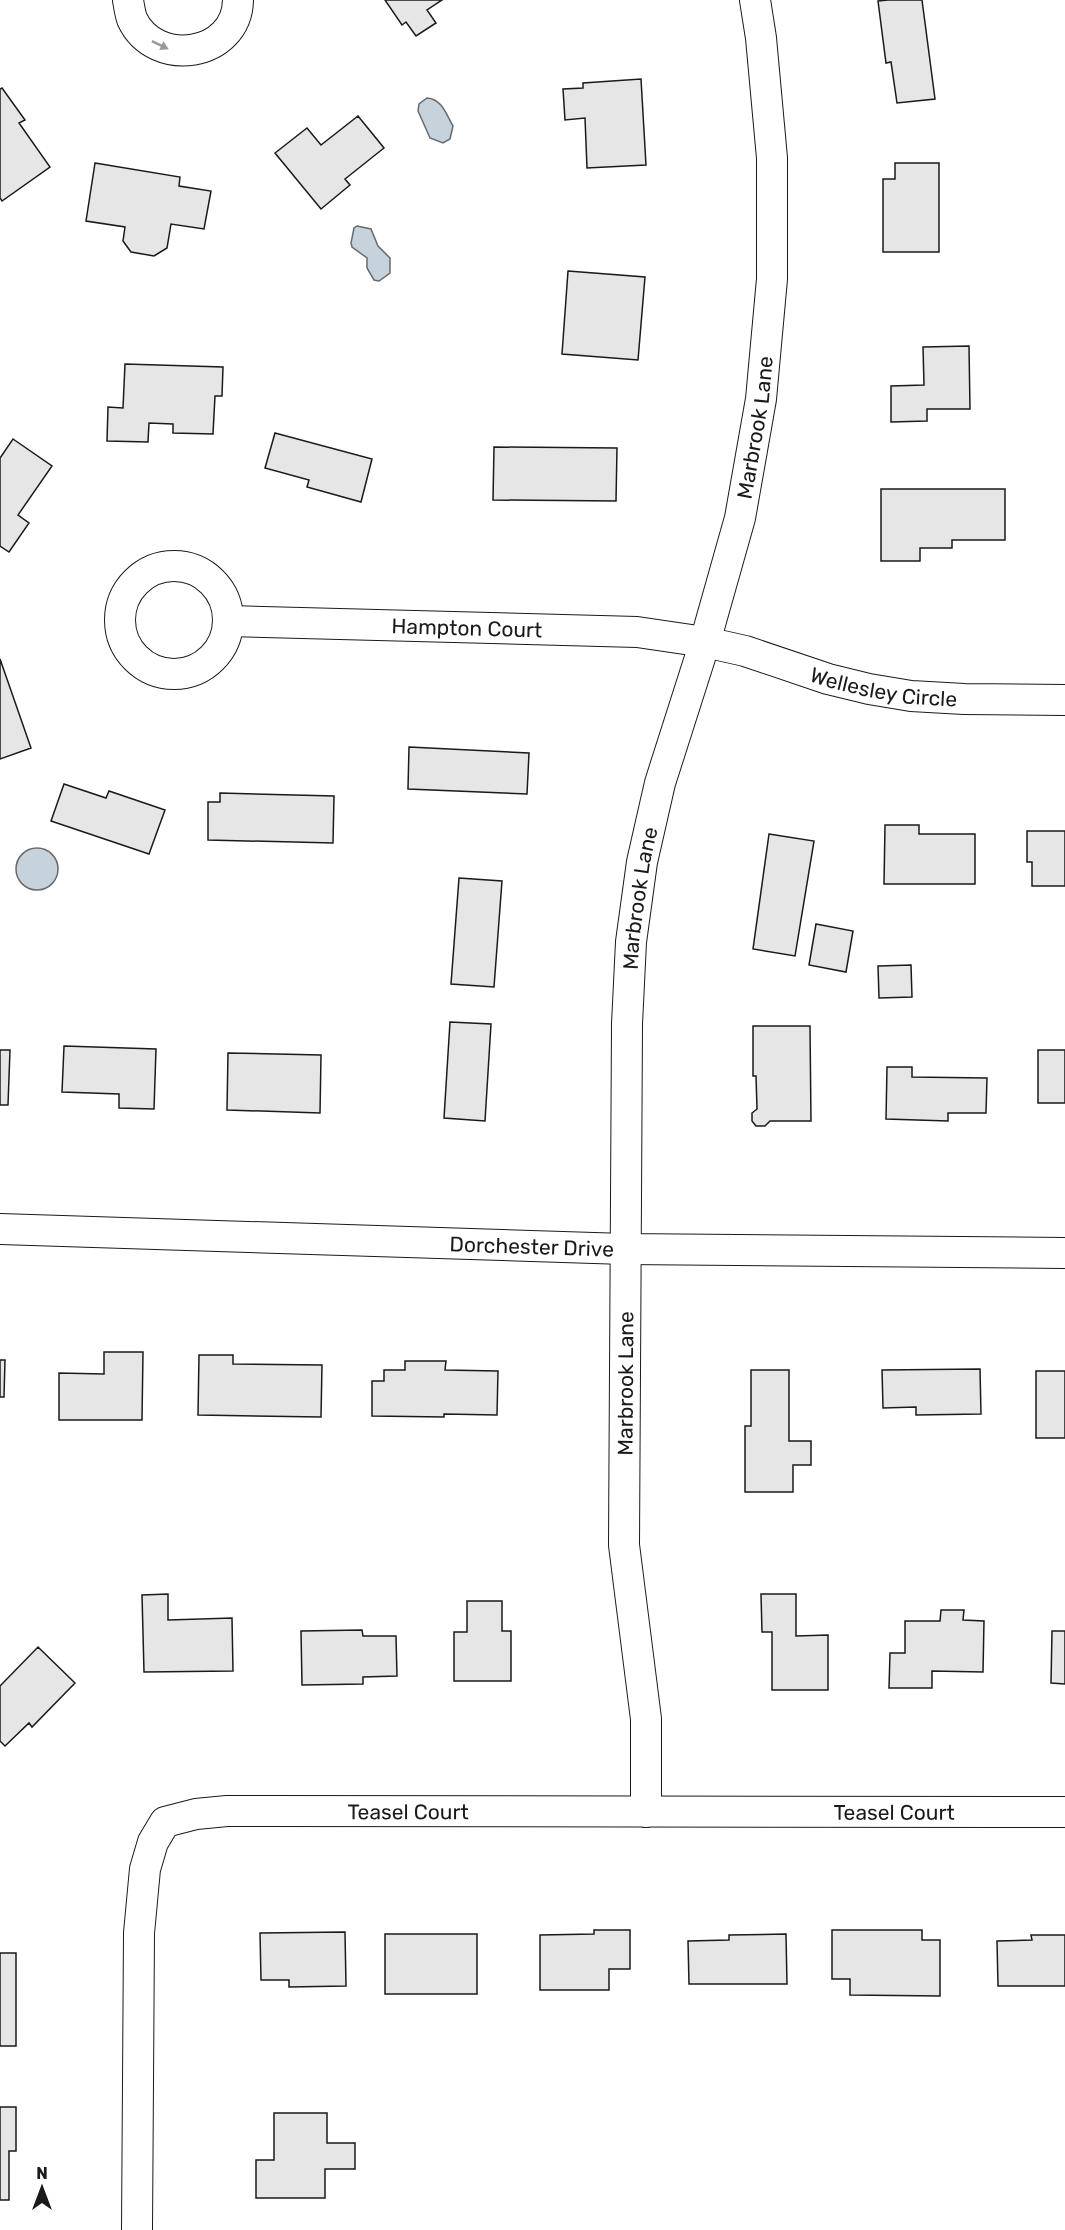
<svg xmlns="http://www.w3.org/2000/svg" width="1065" height="2230" font-family="Rubik,sans-serif">
  <rect width="100%" height="100%" fill="#fff"/>
  <path fill="#c6d2dc" stroke="#6a6a6a" stroke-width="1.5" d="M427 98C442 99 446 114 453 126L450 139 443 143 430 138 418 111 419 104Z
    M357 226 371 229 378 246 390 258V273L379 281 374 280 367 268V258L352 247 351 243 354 228Z
    M16 869a21 21 0 1 1 42 0a21 21 0 1 1-42 0Z"/>
  <path fill="#e6e6e6" stroke="#1a1a1a" stroke-width="1.5" d="M385 0H442L427 10 436 23 416 36 406 22 402 25Z
    M888 0H922L935 99 897 103 891 62 886 63 878 1Z
    M641 79 646 165 587 168 585 118 565 120 563 89 583 88V83Z
    M2 88 25 120 19 123 50 167 2 201 0 198V89Z
    M358 116 384 148 345 179 350 185 321 209 275 153 307 128 321 145Z
    M95 163 180 177 179 186 211 191 204 229 171 224 167 248 154 256 131 252 123 241 125 227 86 221Z
    M895 163H939V252H883V179H895Z
    M568 271 645 277 638 360 562 354Z
    M969 346 970 409H927V421L891 422V386L924 385 923 347Z
    M125 364 223 367 222 396H215L213 434 173 433V424L149 423 148 442 107 441 108 407 123 408Z
    M275 433 372 459 361 502 307 487 309 480 265 468Z
    M13 439 52 466 18 515 29 523 9 552 0 546V458Z
    M494 447 617 448 616 501 493 500Z
    M881 489H1005V540H952V548H920V561H881Z
    M0 659 31 748 0 759Z
    M409 747 529 753 527 794 408 789Z
    M64 784 106 798 109 791 165 810 149 854 51 821Z
    M220 793 334 796 333 843 208 840V802H220Z
    M885 825H919V834H975V884H884Z
    M1027 831H1065V886H1032V862H1027Z
    M769 834 814 841 795 956 753 949Z
    M459 878 502 881 494 987 451 984Z
    M816 924 853 931 846 972 809 965Z
    M911 965 912 997 879 998 878 966Z
    M450 1022 491 1024 485 1121 444 1118Z
    M753 1026H810L811 1121H770L765 1126H756L752 1121V1113L757 1109 756 1076H753Z
    M64 1046 156 1049 154 1109 119 1108V1094L62 1092Z
    M0 1050H10L8 1105H0Z
    M1038 1050H1065V1103H1038Z
    M228 1053 321 1055 320 1113 227 1110Z
    M887 1067H912V1077L987 1078 986 1113H948V1121L886 1119Z
    M104 1352H143L142 1420H59V1373L104 1374Z
    M199 1355H233V1364L322 1365 321 1417 198 1415Z
    M0 1360H5L4 1397H0Z
    M405 1361H446L445 1370 498 1371 497 1415 444 1414V1417L372 1416V1381H384V1370H405Z
    M980 1369 981 1414 916 1415V1407L883 1408 882 1370Z
    M751 1370H789V1441H811V1465H793V1492H745V1426H751Z
    M1036 1371H1065V1438H1036Z
    M168 1594V1620L232 1618 233 1671 144 1672 142 1595Z
    M761 1594H796V1636L828 1635V1690H772V1632H762Z
    M467 1601H502V1631H511V1681H454V1632H467Z
    M941 1610H964L963 1620 984 1621 983 1672 932 1671V1688H889L890 1653H905V1621H940Z
    M362 1630 363 1636H396L397 1676 363 1677V1684L302 1685 301 1631Z
    M1052 1631H1065V1684L1051 1683Z
    M38 1647 75 1683 32 1727 29 1723 5 1746 0 1741V1686Z
    M594 1930H630V1969H609V1990H540V1935L594 1934Z
    M832 1930H922V1940H940V1996L850 1995V1979H832Z
    M345 1932 346 1986 289 1987V1980H261L260 1933Z
    M385 1934H477V1994H385Z
    M786 1934 787 1984H689L688 1941 729 1940V1935Z
    M1031 1935H1065V1986H998L997 1941 1032 1940Z
    M0 1953H16V2046H0Z
    M0 2107H16V2151H9V2200H0Z
    M274 2113H327V2143H355V2169H325V2198H256V2160H274Z"/>
  <g fill="none" stroke-linecap="round" stroke-linejoin="round">
    <defs>
      <g id="minor">
        <path d="M128 0C129 6 130 13 132 19 155 69 237 57 238 0"/>
        <circle cx="174" cy="620" r="54"/>
        <path id="s1" d="M229 621 637 632 705 642 745 651 828 679 869 689 911 696 964 699 1065 700"/>
        <path id="s2" d="M0 1229 625 1249 1065 1253"/>
        <path id="s3" d="M646 1812V1719L624 1545 627 1024 631 942 642 862 660 783 705 642 740 518 761 399 772 279V158L761 38 755 0"/>
        <path id="s4" d="M137 2230 139 1933 145 1869 153 1842 165 1822 196 1814 227 1811 1065 1812"/>
      </g>
    </defs>
    <use href="#minor" stroke="#1a1a1a" stroke-width="32"/>
    <use href="#minor" stroke="#fff" stroke-width="30"/>
  </g>
  <defs><path id="oneway-solid" d="M-6-.8H1V-3.2L6.5 0L1 3.2V.8H-6Z" transform="scale(1.5)"/></defs>
  <use fill="#989898" href="#oneway-solid" transform="translate(160 45) rotate(26)"/>
  <g text-anchor="middle" dominant-baseline="central" stroke-width="4.5" stroke-linejoin="round" paint-order="stroke">
    <g font-size="21" fill="#1a1a1a" stroke="#fff">
      <text stroke="none"><textPath href="#s3" startOffset="1402">Marbrook Lane</textPath></text>
      <text stroke="none"><textPath href="#s1" startOffset="238">Hampton Court</textPath></text>
      <text stroke="none"><textPath href="#s1" startOffset="662">Wellesley Circle</textPath></text>
      <text stroke="none"><textPath href="#s3" startOffset="916">Marbrook Lane</textPath></text>
      <text stroke="none"><textPath href="#s2" startOffset="532">Dorchester Drive</textPath></text>
      <text stroke="none"><textPath href="#s3" startOffset="430">Marbrook Lane</textPath></text>
      <text stroke="none"><textPath href="#s4" startOffset="657">Teasel Court</textPath></text>
      <text stroke="none"><textPath href="#s4" startOffset="1143">Teasel Court</textPath></text>
    </g>
  </g>
  <g transform="translate(42 2188)" stroke="#ffffff" stroke-width="4.5" paint-order="stroke">
  <path d="M0-4.5L10 22L0 15L-10 22Z" fill="#1a1a1a"/>
  <text y="-9" font-size="16" font-weight="bold" text-anchor="middle" fill="#1a1a1a">N</text>
  </g>
</svg>
